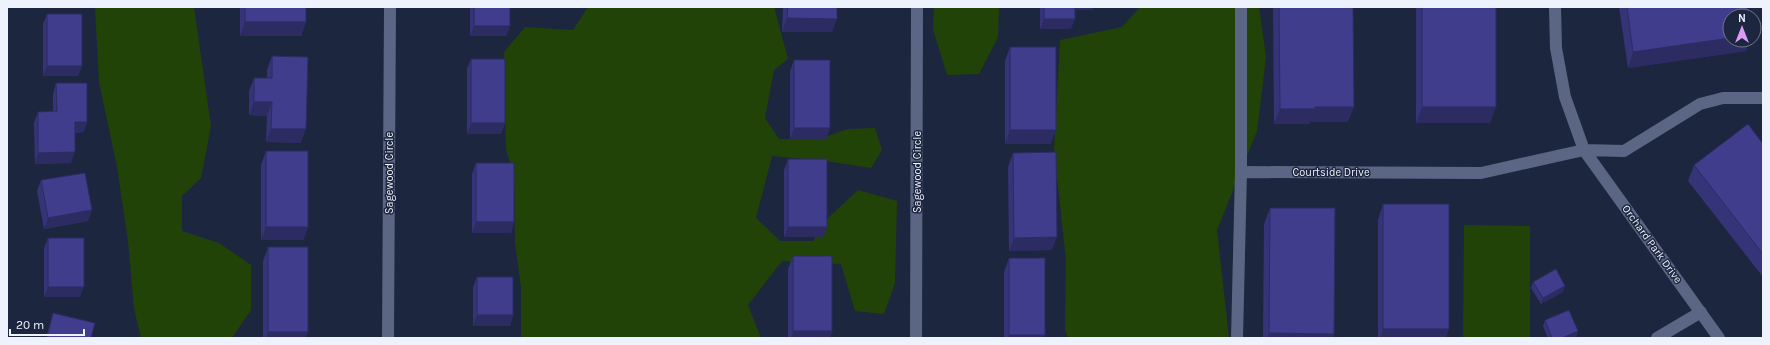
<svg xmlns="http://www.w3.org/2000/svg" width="1770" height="345" font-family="Karla,sans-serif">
  <rect width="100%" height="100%" fill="#1d263f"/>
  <path fill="#214308" d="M95 7H194L211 126 201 178 182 196V231L219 243 251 265V310L232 338H141L134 309 128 241 117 167 99 82Z
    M588 7H774L788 59 774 70 765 118 779 139H819L848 129 875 128 882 150 871 168 826 161 772 156 756 218 780 241H813L827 219 858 190 897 201 895 283 884 314 855 311 841 264 782 261 748 305 761 338H521V288L515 242 514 176 506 149 504 52 525 27 573 30Z
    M934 7H999L998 37 979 74 947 75 933 29Z
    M1140 7H1259L1266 57 1257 131 1217 230 1229 338H1068L1065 330 1066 260 1054 149 1060 40 1122 27Z
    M1464 225 1530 226V338H1463Z"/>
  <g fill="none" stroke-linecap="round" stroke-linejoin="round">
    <path stroke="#5a6683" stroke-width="12" d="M1241 172V7"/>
    <path stroke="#5a6683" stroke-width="12" d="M1555 7 1556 48 1565 97 1584 150 1719 338
      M388 338 390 7
      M916 338 917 7
      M1237 338 1241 172 1481 173 1584 150 1624 151 1700 104 1723 98H1763
      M1657 338 1701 312"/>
  </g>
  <path fill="#363478" d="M240 7H306V22L301 36H240Z
    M470 7H510V26L506 36H470Z
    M783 7H837L832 32H782Z
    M1040 7H1094L1092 10H1075L1071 29H1040Z
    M1273 7H1353L1348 122H1310V124H1274Z
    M1416 7H1496L1490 123H1416Z
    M1619 7H1747L1746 51 1628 68Z
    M47 14 82 66 78 76H43V24Z
    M1010 47 1051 144H1005V61Z
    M272 56 301 143 266 142 267 116 249 115V91L254 78H267V70Z
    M471 59 505 123 501 134H467V69Z
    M794 60 830 128 826 139H790V71Z
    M56 83 87 122 84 132 75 133 71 163 35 164 34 123 38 112 53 111V94Z
    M1763 144V277L1688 181 1694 165Z
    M266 151 308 227 303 240H261V165Z
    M1013 153 1052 250 1009 251 1008 167Z
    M788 159 827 227 823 237H784V170Z
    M476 163 514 222 511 233H472V174Z
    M41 180 88 221 44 229 37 191Z
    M1383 204 1446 338H1378V220Z
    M1270 208 1334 334 1333 338H1263L1264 224Z
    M48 238 80 297H44V248Z
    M268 247 306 338H263V261Z
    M793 256 832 331 830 338H788V269Z
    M1009 258 1044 338H1004V272Z
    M477 277 513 315 510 326H473V287Z
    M1533 282 1563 292 1541 304 1531 288Z
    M53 313 91 338H46L50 323Z
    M1545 320 1578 331 1576 337 1573 338H1548L1543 326Z"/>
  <path fill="#2c2b62" d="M1072 7H1094L1092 10H1071Z
    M787 18 837 19 832 32H782Z
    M1044 19H1075L1071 29H1040Z
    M245 22H306L301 36H240Z
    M474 26H510L506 36H470Z
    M1730 38V40H1750L1746 51 1628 68 1633 52Z
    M47 66H82L78 76H43Z
    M254 102H272L267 116 249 115Z
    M1315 107H1354L1348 122H1310V124H1274L1280 109Z
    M1422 107H1496L1490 123H1416Z
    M75 122H87L84 132 71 133Z
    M471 123H505L501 134H467Z
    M794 128H830L826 139H790Z
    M271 129H306L301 143 266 142Z
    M1010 130H1056L1051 144H1005Z
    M75 152 71 163 35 164 38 153Z
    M92 210 88 221 44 229 48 218Z
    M476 222H514L511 233H472Z
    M266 227H308L303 240H261Z
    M788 227H827L823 237H784Z
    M1057 237 1052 250 1009 251 1014 238Z
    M1565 286 1563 292 1541 304 1543 298Z
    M48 287H84L80 297H44Z
    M477 315H513L510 326H473Z
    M1383 329H1449L1446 338H1380Z
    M793 331H832L830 338H791Z
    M1578 331 1576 337 1573 338H1562Z
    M268 332H308L306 338H266Z
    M1269 333 1334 334 1333 338H1267Z
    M1009 335H1045L1044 338H1008Z"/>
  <path fill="#3f3d8c" stroke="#2c2b62" d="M245 7H306V22H245Z
    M474 7H510V26H474Z
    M788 7H837V19L787 18Z
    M1044 7H1075V19H1044Z
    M1279 7H1353L1354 107H1315V109H1280Z
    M1422 7H1496V107H1422Z
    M1627 7H1747L1749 16H1730V38L1633 52Z
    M47 14H82V66H47Z
    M1010 47H1056V130H1010Z
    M272 56 308 57 306 129H271L272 102H254V78H272Z
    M471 59H505V123H471Z
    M794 60H830V128H794Z
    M56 83H87V122H75V152L38 153V112L57 111Z
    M1748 124 1763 144V254L1694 165Z
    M266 151H308V227H266Z
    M1056 152 1057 237 1014 238 1013 153Z
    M788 159H827V227H788Z
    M476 163H514V222H476Z
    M85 173 92 210 48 218 41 180Z
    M1383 204H1449V329H1383Z
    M1270 208H1335L1334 334 1269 333Z
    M48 238H84V287H48Z
    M268 247H308V332H268Z
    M793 256H832V331H793Z
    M1009 258H1045V335H1009Z
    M1556 269 1565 286 1543 298 1533 282Z
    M477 277H513V315H477Z
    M1569 310 1578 331 1562 338H1552L1545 320Z
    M53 313 95 323 91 338H47Z"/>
  <g text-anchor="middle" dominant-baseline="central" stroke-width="3" stroke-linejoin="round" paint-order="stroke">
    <g font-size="11" fill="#eef2fc" stroke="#1d263f">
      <text transform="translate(917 172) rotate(-90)">Sagewood Circle</text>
      <text x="1331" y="172">Courtside Drive</text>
      <text transform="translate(389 173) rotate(-90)">Sagewood Circle</text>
      <text transform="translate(1652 244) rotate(54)">Orchard Park Drive</text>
    </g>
  </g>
  <rect width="1770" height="345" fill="none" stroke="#eef2fc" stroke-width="16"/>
  <g transform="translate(1742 28)"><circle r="19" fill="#1d263f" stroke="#71788b"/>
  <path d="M0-3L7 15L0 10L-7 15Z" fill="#d99af8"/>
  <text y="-6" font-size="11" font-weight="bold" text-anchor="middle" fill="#eef2fc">N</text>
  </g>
  <path d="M10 329v6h74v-6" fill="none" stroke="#eef2fc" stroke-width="2"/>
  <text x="16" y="329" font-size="12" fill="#eef2fc" stroke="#1d263f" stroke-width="3" paint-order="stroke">20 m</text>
</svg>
